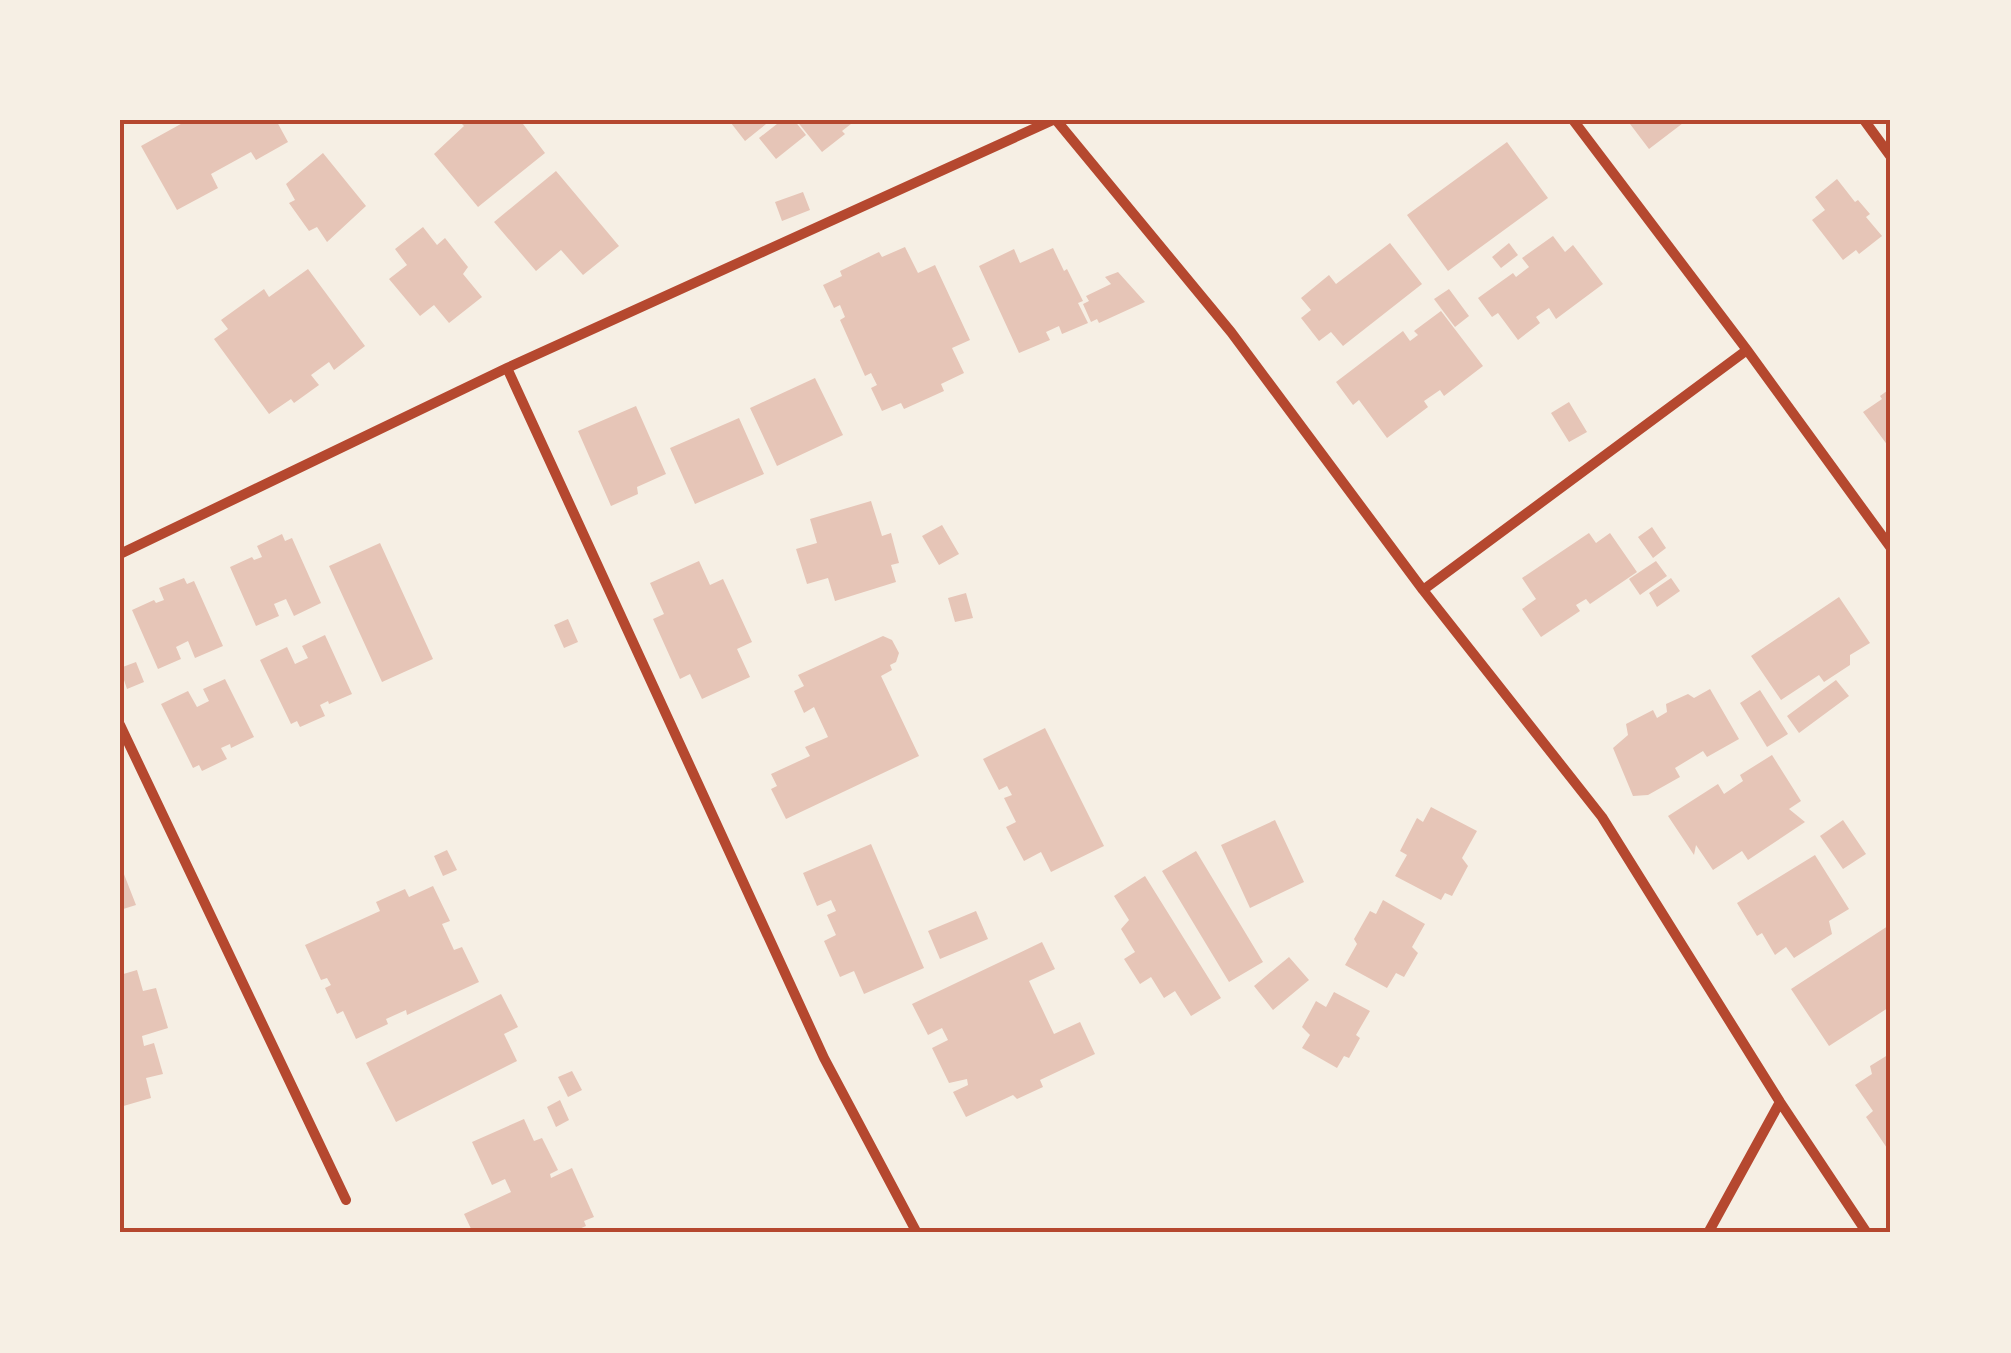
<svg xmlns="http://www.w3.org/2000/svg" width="2011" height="1353" font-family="'Exo 2',sans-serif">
  <rect width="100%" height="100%" fill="#f6efe4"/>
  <path fill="#e6c5b7" d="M188 120H276L288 142 256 160 251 152 211 174 218 188 177 210 141 146Z
    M458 120H520L545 153 478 207 434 154 464 126Z
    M735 120H771L745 141 731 123Z
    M782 120H794L806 135 776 159 759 138Z
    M796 120H856L842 131 845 134 822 152Z
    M1627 120H1687L1649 149Z
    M1507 142 1548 198 1448 271 1407 215Z
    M323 153 366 206 327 242 317 227 309 231 289 203 295 200 286 184Z
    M556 171 619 246 583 275 561 250 536 271 494 222Z
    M1837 179 1855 202 1858 200 1870 214 1866 217 1882 236 1859 254 1856 250 1843 260 1812 220 1825 210 1815 197Z
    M803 192 810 210 782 221 775 202Z
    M423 227 437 245 445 238 468 267 463 274 482 297 449 323 434 305 420 316 389 279 407 265 395 249Z
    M1553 236 1565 252 1573 245 1603 284 1556 319 1549 308 1536 317 1540 323 1518 340 1498 313 1492 317 1478 298 1513 273 1516 277 1529 267 1522 258Z
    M1390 243 1422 284 1343 346 1331 332 1319 341 1301 318 1311 310 1301 298 1329 275 1336 284Z
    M1509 243 1518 255 1501 268 1492 257Z
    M905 247 918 273 935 265 970 340 952 348 964 373 941 384 944 391 904 409 901 403 882 411 871 388 877 385 871 373 865 376 840 320 845 317 840 305 834 308 823 285 842 276 840 271 879 252 882 257Z
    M1053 248 1064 271 1067 269 1083 301 1078 303 1088 323 1062 334 1059 326 1046 332 1050 340 1019 353 979 266 1014 249 1020 263Z
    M308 269 365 346 334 370 329 362 311 375 319 385 294 403 291 399 269 414 214 339 228 329 221 320 264 289 269 297Z
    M1118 272 1145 302 1099 323 1097 319 1091 322 1083 304 1089 301 1086 296 1111 284 1105 277Z
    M1449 289 1469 316 1455 327 1434 299Z
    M1441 311 1483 366 1444 396 1440 390 1424 401 1428 407 1387 438 1359 400 1353 405 1336 382 1403 331 1410 341 1418 335 1414 331Z
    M815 378 843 435 777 466 750 408Z
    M1891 388V450L1863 412 1882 399 1880 396Z
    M1569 402 1587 432 1569 442 1551 413Z
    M636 406 666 474 637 487 638 494 611 506 578 431Z
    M739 418 764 474 695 504 670 448Z
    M871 501 882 536 891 533 899 563 891 565 896 582 835 601 828 578 807 584 796 549 817 543 810 519Z
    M942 525 959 554 939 565 922 536Z
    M1652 527 1666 548 1653 558 1638 537Z
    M1589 533 1596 543 1610 533 1637 572 1590 604 1586 599 1576 605 1580 611 1541 637 1522 609 1536 599 1522 578Z
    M282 534 285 541 292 538 321 603 294 616 286 599 274 604 279 616 256 626 230 567 252 557 254 560 262 557 257 546Z
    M380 543 433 659 382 682 329 566Z
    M699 561 710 585 723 579 752 642 737 649 750 677 702 699 690 674 680 679 653 619 664 614 650 583Z
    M1656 561 1667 576 1640 595 1629 579Z
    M184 578 187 584 194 581 223 646 195 658 188 641 176 647 181 659 158 669 132 610 154 600 156 603 164 600 159 588Z
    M1671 578 1680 591 1657 607 1649 593Z
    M966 593 973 618 955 622 948 598Z
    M1839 597 1870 643 1850 655V665L1824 682 1819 675 1781 700 1751 656Z
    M568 619 578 642 564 648 554 625Z
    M325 635 352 694 329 704 328 701 320 705 325 716 300 727 297 721 291 724 260 660 287 647 295 664 308 658 302 646Z
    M883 636 892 640 899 653 896 662 890 665 892 670 881 676 919 756 786 819 771 789 777 786 771 774 810 756 805 747 828 737 814 707 804 713 794 691 804 686 798 675Z
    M136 662 144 682 127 689 120 668Z
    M225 679 254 737 231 748 230 744 221 748 227 759 202 771 199 765 193 768 161 704 188 691 197 707 209 701 203 689Z
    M1836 680 1849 696 1799 733 1787 716Z
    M1710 689 1739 739 1707 757 1703 751 1675 768 1680 777 1648 795 1633 796 1613 748 1628 735 1626 724 1653 710 1657 718 1667 712 1666 704 1688 694 1694 698Z
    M1760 690 1788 734 1767 747 1740 703Z
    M1045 728 1104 846 1051 872 1041 852 1024 861 1006 827 1016 822 1004 798 1012 795 1007 786 999 790 983 759Z
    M1772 755 1801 801 1789 809 1805 822 1748 860 1742 851 1713 870 1696 845 1694 855 1668 816 1718 784 1724 794 1743 781 1740 775Z
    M1431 807 1477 831 1462 858 1468 866 1452 896 1445 893 1441 900 1395 876 1407 855 1400 851 1417 818 1423 822Z
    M1275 820 1304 882 1250 908 1221 845Z
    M1843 820 1866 854 1843 869 1820 836Z
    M871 844 924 968 864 994 854 971 840 977 824 941 836 935 827 915 836 911 831 900 817 906 803 873Z
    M447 850 457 870 443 876 434 856Z
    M1196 851 1263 962 1229 982 1162 871Z
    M1815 855 1849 909 1829 921 1832 934 1794 958 1786 947 1775 955 1762 933 1757 936 1737 903Z
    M120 864 136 905 120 910Z
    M1145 876 1221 998 1191 1016 1175 991 1164 998 1151 977 1140 984 1124 959 1135 952 1121 929 1129 920 1114 896Z
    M433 886 450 921 442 924 454 950 462 947 479 982 407 1015 406 1010 386 1019 388 1024 356 1039 343 1011 337 1014 325 988 331 985 327 978 321 980 305 945 380 911 376 902 405 889 409 897Z
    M1383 900 1425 924 1412 947 1418 953 1404 977 1396 973 1387 988 1345 965 1357 944 1354 939 1370 911 1376 914Z
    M976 911 988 939 940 959 928 931Z
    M1891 924V1006L1829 1046 1791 989Z
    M1042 942 1055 969 1029 981 1054 1034 1080 1022 1095 1054 1040 1080 1043 1087 1017 1099 1013 1095 966 1117 953 1092 968 1085 967 1079 949 1083 932 1048 948 1040 942 1028 928 1035 912 1004Z
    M1289 957 1309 980 1273 1010 1254 986Z
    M137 970 143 991 156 988 168 1028 142 1036 144 1046 154 1043 163 1074 146 1078 151 1098 120 1107V975Z
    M1334 992 1370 1011 1356 1035 1360 1038 1349 1058 1344 1056 1337 1068 1302 1048 1310 1035 1302 1027 1316 1001 1326 1007Z
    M501 994 518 1027 504 1034 517 1061 396 1122 366 1063Z
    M1891 1053V1154L1866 1117 1873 1111 1855 1085 1872 1074 1870 1066Z
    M572 1071 582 1090 568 1097 558 1077Z
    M560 1100 569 1120 556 1127 547 1107Z
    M524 1119 534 1141 542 1138 558 1170 550 1174 551 1178 572 1168 594 1217 584 1221 586 1226 570 1233H564L563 1230 556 1233H473L464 1214 511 1192 505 1179 492 1185 472 1142Z"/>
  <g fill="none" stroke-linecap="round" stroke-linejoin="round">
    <path stroke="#b5482f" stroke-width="10" d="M1056 120 1231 332 1423 590 1602 817 1780 1102 1867 1233
      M1573 120 1747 350 1891 548
      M1864 120 1891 157
      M507 368 824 1058 917 1233
      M120 554 507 368 1053 120
      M1423 590 1747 350
      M120 725 346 1200
      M1708 1233 1780 1102"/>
  </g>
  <rect width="2011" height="1353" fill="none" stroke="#f6efe4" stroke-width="245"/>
  <rect x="122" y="122" width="1766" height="1108" fill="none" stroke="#b5482f" stroke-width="4"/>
</svg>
